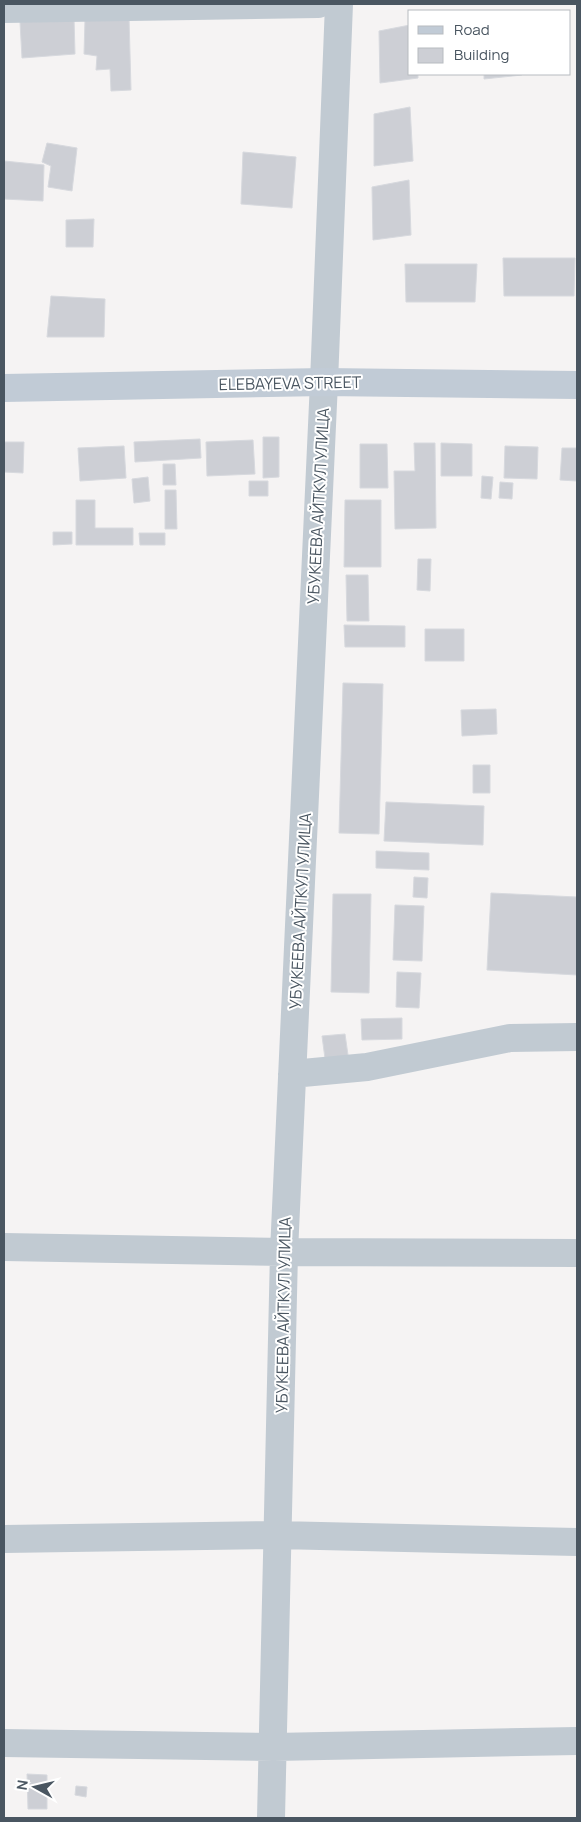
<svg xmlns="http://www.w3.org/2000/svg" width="581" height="1822" font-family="Manrope,sans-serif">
  <rect width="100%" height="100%" fill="#f5f3f3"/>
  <path fill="#cdcfd5" stroke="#d7d9de" d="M129 17 131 90 111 91 110 69 96 70 97 56 84 54 85 20Z
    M74 18 75 54 22 58 20 22Z
    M410 25V74H418V78L380 83 379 31Z
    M484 74H522V75L484 79Z
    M410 107 413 161 374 166V114Z
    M47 143 77 148 72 191 48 187 51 166 42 162Z
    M243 152 296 157 292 208 241 204Z
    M4 161 44 165 43 201 4 199Z
    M409 180 411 235 373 240 372 187Z
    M94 219 93 247H66V220Z
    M503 258H575L574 296H504Z
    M405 264H477L475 302H406Z
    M51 296 105 299 104 337H47Z
    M263 437H279V477L263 478Z
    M200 439 201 458 135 462 134 442Z
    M253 440 255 474 207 476 206 442Z
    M4 442H24L23 473 4 472Z
    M414 443H435L436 528 395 529 394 471H415Z
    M441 443 472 444V476H441Z
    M360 444H387L388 488H360Z
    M124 446 126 478 80 481 78 448Z
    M505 446 538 447 537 479 504 478Z
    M562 448H577V481L560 480Z
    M163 464H175L176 485H163Z
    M482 476 493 477 491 499 481 498Z
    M148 477 150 501 134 503 132 479Z
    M249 481H268V496H249Z
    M500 482 513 483 512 499 499 498Z
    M165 490H176L177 529H165Z
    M76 500H95V528H133V545H76Z
    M345 500H381V567H344Z
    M53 532H72V544L53 545Z
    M139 533H165V545H140Z
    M418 559H431L430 591 417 590Z
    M346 575H368L369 621H347Z
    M344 625 405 626V647H345Z
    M425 629H464V661H425Z
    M343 683 383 684 379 834 339 833Z
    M496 709 497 734 462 736 461 710Z
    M473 765H490V793H473Z
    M386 802 484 806 483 845 384 841Z
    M376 851 429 853V870L376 868Z
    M414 877 428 878 427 898 413 897Z
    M491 893 577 897V975L487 970Z
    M333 894H371L369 993 331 992Z
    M395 905 424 906 422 961 393 960Z
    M397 972 421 973 419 1008 396 1007Z
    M402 1018V1039L362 1040 361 1019Z
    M345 1034 349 1062 326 1066 322 1036Z
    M27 1774 47 1775V1809H28Z
    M76 1786 87 1787 86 1797 75 1795Z"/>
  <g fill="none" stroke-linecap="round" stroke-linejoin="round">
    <path stroke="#c1cad2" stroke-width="28" d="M4 9 318 4
      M292 1074 367 1067 510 1038 577 1037
      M4 1247 284 1252 577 1253
      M4 1539 278 1535 577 1542
      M4 1743 274 1747 577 1741
      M271 1818 284 1252 324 382 339 4"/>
    <path stroke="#c1cbd6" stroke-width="28" d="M4 388 324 382 577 385"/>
  </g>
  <g text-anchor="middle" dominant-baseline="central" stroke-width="4" stroke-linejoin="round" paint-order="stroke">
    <g font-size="16" fill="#4a5661" stroke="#fff">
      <text transform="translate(290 383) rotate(-1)">ELEBAYEVA STREET</text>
      <text transform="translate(318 506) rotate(-87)">УБУКЕЕВА АЙТКУЛ УЛИЦА</text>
      <text transform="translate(300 911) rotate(-87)">УБУКЕЕВА АЙТКУЛ УЛИЦА</text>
      <text transform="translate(283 1315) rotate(-89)">УБУКЕЕВА АЙТКУЛ УЛИЦА</text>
    </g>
  </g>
  <rect width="581" height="1822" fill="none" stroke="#4a5661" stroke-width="10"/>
  <rect x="408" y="10" width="162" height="65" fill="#ffffff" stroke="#b7bbc0"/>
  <rect x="418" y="26" width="25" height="8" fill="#c1cbd6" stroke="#b7bbc0"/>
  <text x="454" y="35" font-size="15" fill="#4a5661">Road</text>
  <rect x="418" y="48" width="25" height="15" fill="#cdcfd5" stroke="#b7bbc0"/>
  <text x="454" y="60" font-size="15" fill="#4a5661">Building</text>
  <g transform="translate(35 1787) rotate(278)" stroke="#ffffff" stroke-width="4" paint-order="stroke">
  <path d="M0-4L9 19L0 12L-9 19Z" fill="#4a5661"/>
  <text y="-8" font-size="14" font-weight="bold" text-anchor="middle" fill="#4a5661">N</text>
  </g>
</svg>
